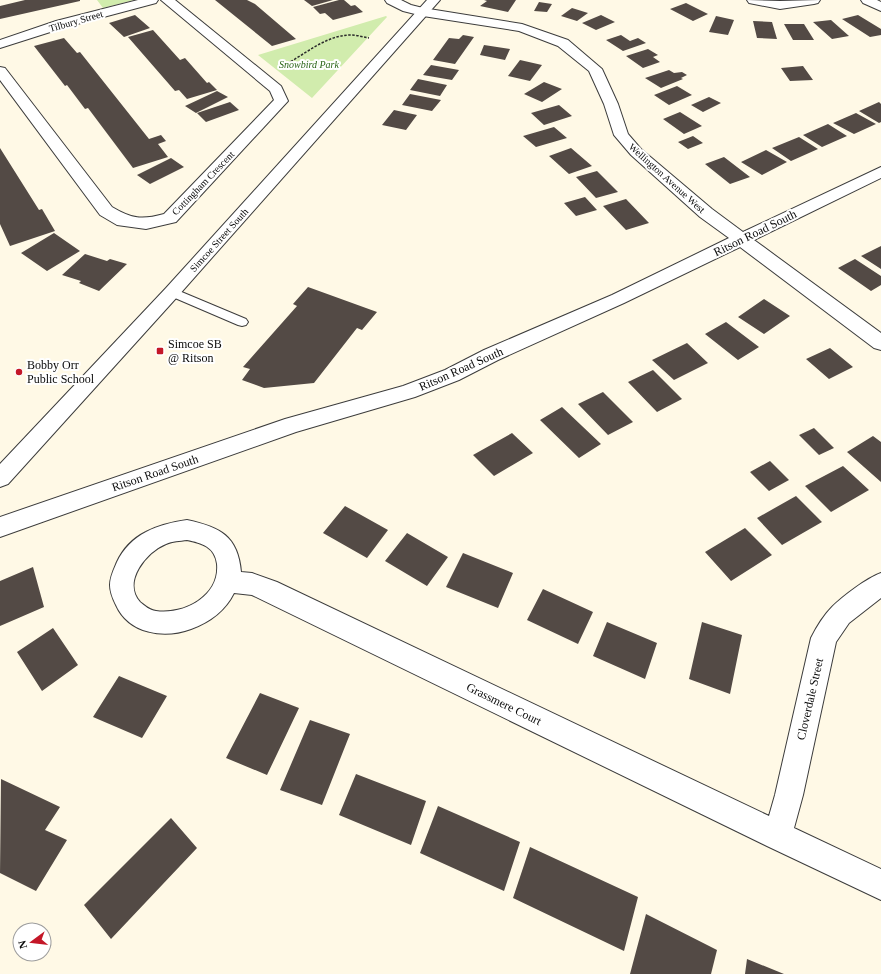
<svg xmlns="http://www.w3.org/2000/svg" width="881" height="974" font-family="'Times New Roman',serif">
  <rect width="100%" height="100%" fill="#fff9e6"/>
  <path fill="#d1ecad" d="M97 0H134L103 8Z
    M386 16 387 17 312 98 258 55Z"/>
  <path fill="#534a45" d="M25 0H80V1L0 19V6Z
    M215 0H247L255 4 296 39 272 46Z
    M304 0H333L312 6Z
    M339 0H344L351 6 355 5 363 12 333 20 325 13 320 14 313 7Z
    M484 0H516L508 12 480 6 487 1Z
    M539 2 552 4 547 12 534 11Z
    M686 3 708 14 693 21 670 9Z
    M572 8 588 13 577 21 561 16Z
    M135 15 150 28 124 37 109 23Z
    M601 15 615 22 596 30 582 23Z
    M858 15 881 29V35L870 37 842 19Z
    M716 16 734 20 728 35 709 32Z
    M831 20 849 36 832 39 813 22Z
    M753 21 772 22 777 39 757 38Z
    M784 24H804L814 40H793Z
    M153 30 180 60 185 58 207 83 209 82 217 90 187 99 179 90 175 91 128 37Z
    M463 35 474 37 455 64 433 60 449 38 459 39Z
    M621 35 630 41 638 38 646 43 623 51 606 40Z
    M64 38 77 53 80 52 149 139 161 135 166 141 158 144 168 157 133 168 88 108 85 109 67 85 65 86 34 46Z
    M484 45 510 49 505 60 480 55Z
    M648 49 658 55 653 57 660 62 643 68 626 56Z
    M520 60 542 65 530 81 508 76Z
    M431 65 459 70 452 80 423 75Z
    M803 66 813 80 790 81 781 68Z
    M669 70 674 73 682 72 687 75 681 78 683 79 661 88 645 78Z
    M418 79 447 85 440 96 410 90Z
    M544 82 562 89 542 102 524 94Z
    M677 86 692 95 669 105 654 95Z
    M217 91 228 97 196 113 185 106Z
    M410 94 441 100 432 111 402 105Z
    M709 97 721 103 703 112 691 105Z
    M230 102 239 110 206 122 197 113Z
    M879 102 881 104V122L879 123 859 111Z
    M559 105 572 116 544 125 531 113Z
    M394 110 417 115 406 130 382 125Z
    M680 112 702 126 684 134 663 119Z
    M856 113 876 124 854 134 833 123Z
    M828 124 847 136 822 147 803 135Z
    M554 127 567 138 536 147 523 136Z
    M693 136 703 143 688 149 678 142Z
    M799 137 818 149 791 161 772 148Z
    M0 148 39 210 42 209 55 231 10 246 0 224Z
    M571 148 592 166 569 174 549 156Z
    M766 150 787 162 762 175 741 162Z
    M724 157 750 177 730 184 705 164Z
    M171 158 184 167 150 184 137 175Z
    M597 171 618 192 596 198 576 177Z
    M585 197 597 210 576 216 564 203Z
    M626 199 649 223 626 230 603 206Z
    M54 233 80 251 47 271 21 253Z
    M881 246V269L861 256Z
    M85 254 107 261 110 259 127 264 99 291 79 283 81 281 62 275Z
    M855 259 881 276V285L871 291 838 268Z
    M308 287 377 312 362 330 357 328 314 383 264 388 242 380 250 369 243 367 297 306 293 304Z
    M764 299 790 316 764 334 738 317Z
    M726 322 759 347 738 360 705 334Z
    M687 343 708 363 674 380 652 360Z
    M830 348 853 367 829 379 806 359Z
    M653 370 682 399 657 412 628 382Z
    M603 392 633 422 608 435 578 404Z
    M562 407 601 444 579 458 540 420Z
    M814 428 834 448 819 455 799 435Z
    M512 433 533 453 494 476 473 455Z
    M873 436 881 442V482L847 452Z
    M770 461 789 480 769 491 750 472Z
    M843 466 869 490 831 512 805 486Z
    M796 496 822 522 782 545 757 518Z
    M345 506 388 530 367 558 323 533Z
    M745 528 772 555 731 581 705 552Z
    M407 533 448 557 427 586 385 561Z
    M463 553 513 573 498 608 446 587Z
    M33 567 44 607 0 626V581Z
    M543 589 593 612 578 644 527 620Z
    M607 622 657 643 645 679 593 656Z
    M702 622 742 635 730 694 689 679Z
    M53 628 78 665 42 691 17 652Z
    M119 676 167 696 142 738 93 717Z
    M260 693 299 708 267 775 226 758Z
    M310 720 350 734 322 805 280 790Z
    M356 774 426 801 411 845 339 815Z
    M1 779 60 807 45 830 67 840 36 891 0 873Z
    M438 806 520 842 504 891 420 853Z
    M171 818 197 848 111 939 84 905Z
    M530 847 638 897 624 951 513 898Z
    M646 914 717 950 711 974H630Z
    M747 959 784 974H745Z"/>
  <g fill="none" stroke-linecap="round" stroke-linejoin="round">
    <defs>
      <path id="service" d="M172 288 246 319 248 322 246 325 242 326 238 325 168 295 166 292 168 289Z"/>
      <path id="minor" d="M138 0H158L156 3 66 27 0 48V40L56 21Z
        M161 0H175L281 86 288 101 176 222 146 229 117 225 100 215 0 80V67L5 68 112 207C132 219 142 220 164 214L274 100 270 91Z
        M385 0H401L411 5 423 8 522 24 568 40 602 69 618 104 628 134 641 149 712 209 743 232 881 167V178L754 240 881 333V350L874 348 740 247 624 303 498 360 459 380 415 397 296 432 0 537V517L285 419 403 386 445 370 484 350 612 295 729 238 700 217 631 155 614 135 604 104 589 71 558 46 519 31 423 16 403 11 387 3Z
        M747 0 780 1 820 0 818 3 814 4 780 9 749 3Z
        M861 0H877L881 2V11L863 3Z
        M187 520C220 527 238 536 241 572L252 573 277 582 769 816 775 795 811 638C816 628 824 615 832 607 843 596 867 578 881 573V598L849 623 836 642 803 795 794 828 881 869V900L767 846 252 595 234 593C225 611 210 622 191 629 164 639 129 634 116 605 113 599 110 592 110 585 110 577 114 569 117 562 123 549 134 538 146 532 159 525 173 522 187 520ZM187 540C202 543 215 547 217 564 220 596 184 615 156 611 149 610 145 606 140 602 122 582 146 552 166 544 172 541 180 541 187 540Z"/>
      <path id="tertiary" d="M427 0H440L178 296 8 484 0 487V464L166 288Z"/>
    </defs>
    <use href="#service" stroke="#3c3c3c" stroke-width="2"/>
    <use href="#minor" stroke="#3c3c3c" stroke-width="2"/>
    <use href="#tertiary" stroke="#3c3c3c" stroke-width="2"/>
    <path stroke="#2b2b2b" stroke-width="1.5" stroke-dasharray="2.5 1.5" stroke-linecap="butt" d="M280 67C303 57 324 35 351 35 357 35 363 37 369 38"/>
    <use href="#service" fill="#fff" fill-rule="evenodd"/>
    <use href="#minor" fill="#fff" fill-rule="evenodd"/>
    <use href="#tertiary" fill="#fff" fill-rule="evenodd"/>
  </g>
  <g fill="#c41728" stroke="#fff" stroke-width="1.5">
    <rect x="156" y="347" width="8" height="8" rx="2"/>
    <circle cx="19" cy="372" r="4"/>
  </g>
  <g text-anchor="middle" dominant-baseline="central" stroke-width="4" stroke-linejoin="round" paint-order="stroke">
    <g font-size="10" fill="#090909" stroke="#fff">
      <text transform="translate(76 21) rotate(-16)">Tilbury Street</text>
      <text transform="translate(667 178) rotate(42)">Wellington Avenue West</text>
      <text transform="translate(203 183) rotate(-46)">Cottingham Crescent</text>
      <text transform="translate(219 240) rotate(-48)">Simcoe Street South</text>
    </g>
    <g font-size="10" font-style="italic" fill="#2a6516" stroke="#fff">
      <text x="309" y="64">Snowbird Park</text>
    </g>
    <g font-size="12" fill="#090909" stroke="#fff">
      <text transform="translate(755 233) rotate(-26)">Ritson Road South</text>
      <text transform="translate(461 369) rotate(-24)">Ritson Road South</text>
      <text transform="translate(155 473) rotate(-19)">Ritson Road South</text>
      <text transform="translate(810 699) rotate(-77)">Cloverdale Street</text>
      <text transform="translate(504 704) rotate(26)">Grassmere Court</text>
    </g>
    <g font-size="12" fill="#090909" stroke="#fff" text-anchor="start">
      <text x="168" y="344">Simcoe SB<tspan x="168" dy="14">@ Ritson</tspan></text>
      <text x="27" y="365">Bobby Orr<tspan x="27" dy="14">Public School</tspan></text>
    </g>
  </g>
  <g transform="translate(32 942) rotate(255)"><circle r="19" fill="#ffffff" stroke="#9d9d9d"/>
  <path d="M0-3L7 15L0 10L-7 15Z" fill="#c41728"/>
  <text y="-6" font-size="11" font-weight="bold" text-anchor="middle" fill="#090909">N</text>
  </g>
</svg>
